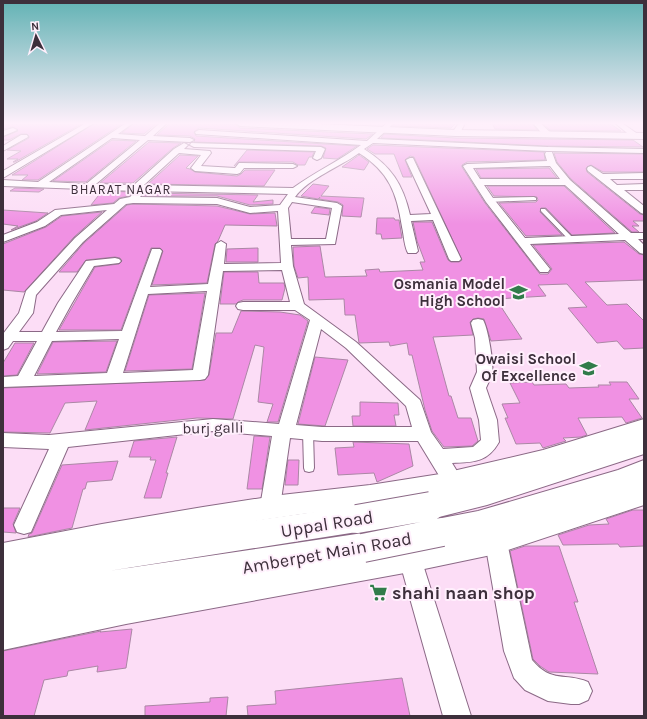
<svg xmlns="http://www.w3.org/2000/svg" width="647" height="719" font-family="Karla,sans-serif">
  <rect width="100%" height="100%" fill="#fcddf6"/>
  <path fill="#f091e3" stroke="#ab87a5" d="M3 123H83L15 162H13L18 159H7L21 151 7 150 29 138V136L27 134H21L9 140H3V137L18 131 13 127 3 129Z
    M95 123H123L38 180H22L28 175H12Z
    M134 123H157L144 134 122 133Z
    M170 123H210L235 124 240 128 373 134 366 139 199 128 194 132 196 136 357 146 337 159 323 158 326 148 321 146 194 142 195 139 190 136 157 135Z
    M395 123H456L451 128 393 126Z
    M492 123H532L537 130 495 129Z
    M542 123H609L621 131 550 130Z
    M384 134 456 138 633 140 643 147 548 146 381 138Z
    M112 140 136 141 86 182 53 181Z
    M149 142 181 143 173 148 133 183H100Z
    M373 145 544 152 545 160 467 162 462 165V167L485 203 540 274H548L552 269 533 245 624 242 639 254 644 255V280L585 282 607 305 627 304 644 321V348L624 349 617 341 597 343 568 308 587 307 567 284 538 285 546 296 496 299 522 339 491 341 484 319 478 318 473 319 470 322 473 335 433 337 449 396H451L458 418H471L478 441 472 446 444 447 432 431 425 410 412 355H409L407 343 390 346 389 342 359 343 355 315H345L344 299 309 300 308 277 298 278 294 266 293 247 320 246 325 277 367 276 365 270 379 269 380 272 423 270 420 262H425L417 241 413 222H432L448 260 451 262H459L462 260 414 157 410 156 405 160 412 177H403L394 154H375L367 149Z
    M247 150 314 152 312 157H309L305 165H298L293 162H239L234 166Z
    M554 153 644 154V172H603L591 165 586 168 587 172 640 214 644 215V221H633L639 226H632L639 232H632L571 179 557 162Z
    M180 155 198 156 186 168 190 169 195 172 237 176 241 174 245 170H275L264 186 148 184Z
    M359 155 369 162 364 170 342 167Z
    M549 168 557 178H481L476 169Z
    M313 184 329 186 321 196 364 198 361 217 342 216 343 205 338 202 319 199 320 197 318 199 301 196Z
    M487 186H564L615 233 572 235 546 208H541L540 212 562 235 526 236 499 203 536 202 538 200 537 197 494 196Z
    M15 188 44 189 39 192 10 191Z
    M102 191 133 192 129 196 119 198 113 203 91 205Z
    M146 193 258 195 253 202 273 200V204L250 205 217 196H143Z
    M133 204 217 206 250 214 275 213 277 226 225 225 218 241 215 244 207 283 152 285 163 251 160 248H151L121 330H59L95 267 119 264 122 261 120 258 115 257 86 260 77 272H59L84 243 127 205Z
    M315 207 330 209 329 215 311 213Z
    M3 210 48 213 36 221 11 230 18 226 3 224Z
    M102 212 74 237 24 292 3 290V244L46 227 62 216Z
    M377 218H394L395 220H399L402 238 382 239 381 234H376Z
    M258 248V262H226L227 249Z
    M224 272H258L259 283H284L285 288 282 300H243L238 302 236 304H220Z
    M205 293 192 369 125 371 149 295Z
    M241 311 280 312 300 315 308 321 278 422H267L273 404 258 402 264 347 255 345 233 419 197 418 85 430 97 401 65 403 50 433 3 432V388L205 380 209 375 216 333H232Z
    M117 341 106 372 37 374 53 342Z
    M15 343H34L17 375 3 376V363Z
    M315 357 348 360 325 426 298 424Z
    M532 382 534 385 566 384 569 388 599 387 598 385H611L609 382H627L639 399H629L642 418 626 423 622 417 578 418 587 435 581 437 563 438 566 441 543 448 540 443 516 444 505 418H508L502 404 520 403 510 383Z
    M360 402 398 403 399 415H394L396 426H353L352 416H360Z
    M254 436 270 437 262 489H247Z
    M177 437 166 473H168L161 498H144L156 460H150L151 457H129L134 441Z
    M353 442 409 444 413 466 377 482 374 473 338 475 335 448 354 447Z
    M288 460H299L298 485H285Z
    M118 461 112 480 87 482 85 489H83L72 528 28 537 29 534 32 533 62 465Z
    M3 508H20L13 524 16 533 3 532Z
    M633 510H644V546L620 547 618 544 563 545 558 535 589 525 609 524 606 519Z
    M525 546H559L578 602H574L598 674 549 672 540 666 533 659 510 551Z
    M132 629 126 668 97 672 98 666 68 671 67 676 44 680 34 716H3V651L101 631 100 632Z
    M402 678 410 716H248L247 706 276 704 275 691Z
    M228 697 226 716H145V706L210 702V698Z"/>
  <g fill="none" stroke-linecap="round" stroke-linejoin="round">
    <defs>
      <path id="service" d="M534 197 536 198V200L489 202 486 200 489 198Z
        M541 209H545L573 238V240H569L541 211Z
        M308 428 311 430 313 432 314 468 313 471 309 472 305 471 304 468 303 432 305 430Z"/>
      <path id="minor" d="M86 123H94L3 178V171Z
        M126 123H133L118 134 145 136 160 123H167L153 136 190 138 194 140 190 142 148 140 96 184 134 185 174 149 184 143 188 145 184 149 210 151 211 153 201 166 235 168 239 163H242L293 164 297 166 293 168H244L240 173 237 174 195 171 191 168 201 155 179 153 144 185 293 188C315 172 339 161 361 145L196 134 195 132 199 130 367 141 387 123H394L377 139 548 147 644 149V153L548 151 373 143 364 149C391 166 403 184 410 215L431 214 406 160 410 158H413L461 259 459 261H451L449 259 433 220 411 221 418 251 416 253H408C404 246 404 235 402 227 397 193 389 172 359 153 340 167 309 178 295 197L337 203 342 206 335 244 291 245 293 266 304 304 356 342 420 400 431 432 443 449 473 447 481 440 479 420 470 388 477 372 475 338 471 323 473 320 478 319 483 320C488 328 494 364 492 373 491 378 488 383 486 388L497 420 499 442C487 463 473 462 452 463L463 481 460 487 453 489 446 487 418 441H322L290 438 280 507 277 513 270 516 263 513 260 507 272 436 213 431 68 447 31 532 24 534 17 532 14 525 49 449 3 447V433L49 435 213 419 279 424 310 320 295 310H243L238 309 236 306 238 303 243 302H290L282 270 223 271 208 375 205 379 200 380 3 387V377L18 376 37 341H13L8 348 3 350V334L19 313 26 291 75 238 107 210 61 215 45 226 3 242V235L37 222 55 210 114 204 120 199 130 197 136 191 3 186V180L38 182ZM112 138 140 140 86 184 49 182ZM145 191 288 194 280 205 250 207 217 198 140 197ZM292 202 332 208 326 239H291L288 208ZM133 203 217 204 250 213 278 211 281 263 224 264 226 244 221 241 216 244 208 284 150 287 162 251 160 249H152L122 331 56 332 72 303 94 266 119 263 121 261 119 259 115 258 86 261 58 303 42 332H19L33 313 36 295 83 242 126 204ZM207 291 193 370 123 373 148 294ZM321 329 346 348 406 406 412 427H322L296 425ZM119 339 107 373 34 376 52 341Z
        M459 123H465L459 135H453L452 133Z
        M533 123H540L551 133V137H545Z
        M615 123H622L639 135 638 137H632Z
        M13 128 17 130 15 131 3 136V131Z
        M21 135H27L28 137 3 151V146Z
        M191 143 321 147 325 149 321 158 317 160 313 158 316 151 194 147 190 145Z
        M546 152H552L556 163 570 180 631 233H644V239H638L644 245V254L640 253 625 240 530 244 550 269 548 272H540L486 202 463 166 467 164 547 161 545 154ZM550 166 560 179H480L473 168ZM484 185H565L619 234 525 238 493 198Z
        M591 166 603 174 644 173V179H610L617 185 644 184V190H624L644 206V214L641 213 588 171 587 169 588 167Z
        M496 532 504 535 507 542 532 660C552 684 565 672 588 682L592 691 588 700 579 704H571L548 701 525 690 514 678 504 651 485 542 488 535Z
        M408 542 416 545 419 552 471 716H443L397 552 400 545Z"/>
      <path id="tertiary" d="M236 123H295L456 130 644 133V139L456 136 240 126Z
        M644 419V436C555 468 464 492 370 507 341 511 311 512 282 517 188 531 95 549 3 569V543L102 524 203 507 281 495 370 485 440 474 543 450Z
        M644 483V505L496 554 410 572 126 624 3 650V618L126 594 410 546 496 530Z"/>
      <path id="trunk" d="M644 434V454L487 505 431 519 421 515 416 506 421 497 487 481Z
        M644 460V484L625 492 478 537 442 546 431 542 427 532 431 522 442 518 478 511 618 470Z
        M357 506 368 510 372 519 368 528 357 532 108 571 363 533 374 538 379 548 374 558 363 563 76 610 3 626V560L121 539Z"/>
    </defs>
    <use href="#service" stroke="#8b6986" stroke-width="2"/>
    <use href="#minor" stroke="#8b6986" stroke-width="2"/>
    <use href="#tertiary" stroke="#8b6986" stroke-width="2"/>
    <use href="#trunk" stroke="#8b6986" stroke-width="2"/>
    <use href="#service" fill="#fff" fill-rule="evenodd"/>
    <use href="#minor" fill="#fff" fill-rule="evenodd"/>
    <use href="#tertiary" fill="#fff" fill-rule="evenodd"/>
    <use href="#trunk" fill="#fff" fill-rule="evenodd"/>
    <defs>
      <path id="trunk-bridge" d="M357 519 431 506
        M363 548 442 532"/>
    </defs>
    <use href="#trunk-bridge" stroke="#8b6986" stroke-width="30" stroke-linecap="butt"/>
    <use href="#trunk-bridge" stroke="#fff" stroke-width="28"/>
  </g>
  <linearGradient id="sky" x2="0" y2="1"><stop stop-color="#62b2b4"/><stop offset="0.55" stop-color="#fef0fb"/><stop offset="1" stop-color="#fef0fb" stop-opacity="0"/></linearGradient>
  <rect width="647" height="224" fill="url(#sky)"/>
  <defs>
    <symbol id="university-bare" viewBox="-9 -9 18 18"><path d="M0-5L7-2L0 1L-7-2ZM-4 1L0 2.5L4 1V4Q0 6-4 4Z" fill="#317c4a" stroke="#ffeffc" stroke-width="2.5" paint-order="stroke"/></symbol>
    <symbol id="supermarket-bare" viewBox="-9 -9 18 18"><path d="M-6-5.5h2.5l.6 2H6L4.5 2H-2.5L-4.4-4H-6ZM-1.5 3.2a1.3 1.3 0 1 0 .1 0ZM3 3.2a1.3 1.3 0 1 0 .1 0Z" fill="#317c4a" stroke="#ffeffc" stroke-width="2.5" paint-order="stroke"/></symbol>
  </defs>
  <g fill-rule="evenodd">
    <use href="#university-bare" x="506" y="280" width="25" height="25"/>
    <use href="#university-bare" x="576" y="356" width="25" height="25"/>
    <use href="#supermarket-bare" x="366" y="580" width="25" height="25"/>
  </g>
  <g text-anchor="middle" dominant-baseline="central" stroke-width="4" stroke-linejoin="round" paint-order="stroke">
    <g font-size="13" letter-spacing="1" fill="#3d2f3b" stroke="#ffeffc">
      <text x="121" y="189">BHARAT NAGAR</text>
    </g>
    <g font-size="15" font-weight="bold" fill="#3d2f3b" stroke="#ffeffc" text-anchor="end">
      <text x="505" y="284">Osmania Model<tspan x="505" dy="17">High School</tspan></text>
      <text x="576" y="359">Owaisi School<tspan x="576" dy="17">Of Excellence</tspan></text>
    </g>
    <g font-size="15" fill="#3d2f3b" stroke="#ffeffc">
      <text transform="translate(213 428) rotate(-1)">burj galli</text>
    </g>
    <g font-size="18" fill="#3d2f3b" stroke="#ffeffc">
      <text transform="translate(327 524) rotate(-9)">Uppal Road</text>
      <text transform="translate(327 553) rotate(-10)">Amberpet Main Road</text>
    </g>
    <g font-size="18" font-weight="bold" fill="#3d2f3b" stroke="#ffeffc" text-anchor="start">
      <text x="392" y="593">shahi naan shop</text>
    </g>
  </g>
  <rect width="647" height="719" fill="none" stroke="#3d2f3b" stroke-width="8"/>
  <g transform="translate(36 36) rotate(355)" stroke="#ffeffc" stroke-width="3" paint-order="stroke">
  <path d="M0-3L7 15L0 10L-7 15Z" fill="#3d2f3b"/>
  <text y="-6" font-size="11" font-weight="bold" text-anchor="middle" fill="#3d2f3b">N</text>
  </g>
</svg>
